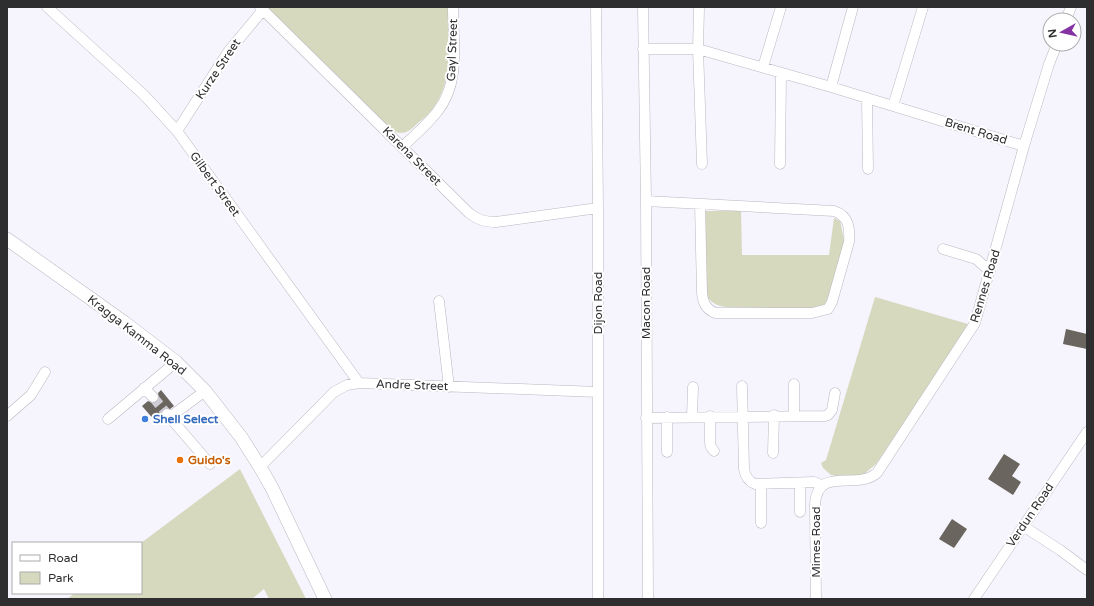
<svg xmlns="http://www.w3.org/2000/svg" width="1094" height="606" font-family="'Varela Round',sans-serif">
  <rect width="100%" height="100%" fill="#f6f4fd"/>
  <path fill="#d6d9be" d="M266 7H448C448 39 454 79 434 107 430 113 423 119 417 124 408 133 402 136 390 129Z
    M705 211H741L742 255H829L834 218 840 221 845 244 830 299 823 306 815 309 726 307C717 306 712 303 706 296Z
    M875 297 968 324 948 357 876 464 863 475 844 477 831 475 823 468 821 463 826 460Z
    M240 469 306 599H269L264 589 252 599H67L75 593H141V543Z"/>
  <path fill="#6a655e" d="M1066 329 1087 334V349L1063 344Z
    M161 390 174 406 170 409 166 408 162 409 161 412 162 418 156 422 142 406 148 401 152 403 157 402 159 398 158 393Z
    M1004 454 1020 464 1012 476 1021 482 1013 495 988 479Z
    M952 519 967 529 954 548 939 539Z"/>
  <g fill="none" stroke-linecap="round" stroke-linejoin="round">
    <path stroke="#ceccd4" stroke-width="10" stroke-dasharray="10 5" stroke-linecap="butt" d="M153 397 167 414"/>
    <defs>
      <path id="minor" d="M47 7 144 95 177 131 359 383
        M260 7 469 213C478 220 485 222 496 222L598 208
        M596 7 598 208V599
        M643 7 646 201 648 599
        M699 9 698 49 702 164
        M1066 20 1071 7
        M643 49H698L831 87 1024 146
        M763 67 781 7
        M831 87 853 7
        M867 98 868 169
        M893 106 923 7
        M177 131 228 52 263 10
        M402 147C414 136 427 125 437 112 461 83 453 42 453 7
        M780 164 781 73
        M646 201 834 211C849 216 850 228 849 242L832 302 828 309 812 313H715C706 309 703 303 702 293L700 204
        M943 249 976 259 990 271
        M439 301 449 387
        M794 384V416
        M742 386 744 469C745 476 748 481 755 484L814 482 819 484 821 487
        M144 388 153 397
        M167 414 210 464
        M7 416 31 395 45 372
        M710 416V443L711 447 714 451
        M170 417 205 391
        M667 417V452
        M692 417 693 387
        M646 418 825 416 828 415 832 410 835 393
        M108 419 176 362
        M773 453 774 415
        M260 467 334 392 347 385 359 383 598 392
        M800 483V512
        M761 484V523
        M1023 526 1060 550 1087 570
        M816 599 815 504C818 465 856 491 877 473L975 323 1024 146 1049 64 1057 44
        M974 599 1087 432"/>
      <path id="major" d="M7 239 125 323 176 362 205 391 241 437 260 467 272 488 325 599"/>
    </defs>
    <use href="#minor" stroke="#b9b7c0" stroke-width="11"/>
    <use href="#major" stroke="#b9b7c0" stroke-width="14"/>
    <use href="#minor" stroke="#fff" stroke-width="10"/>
    <use href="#major" stroke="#fff" stroke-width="13"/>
  </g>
  <circle fill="#3f7fe0" stroke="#fff" stroke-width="1.5" cx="145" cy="419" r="4"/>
  <circle fill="#e8710a" stroke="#fff" stroke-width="1.5" cx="180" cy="460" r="4"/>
  <g text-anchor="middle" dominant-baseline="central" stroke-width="4" stroke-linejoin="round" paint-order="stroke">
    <g font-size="12" fill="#2e2e31" stroke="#fff">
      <text transform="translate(452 50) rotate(-88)">Gayl Street</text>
      <text transform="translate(218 69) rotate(-56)">Kurze Street</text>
      <text transform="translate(976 131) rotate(17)">Brent Road</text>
      <text transform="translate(412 156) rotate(45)">Karena Street</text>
      <text transform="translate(215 184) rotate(54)">Gilbert Street</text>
      <text transform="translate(985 286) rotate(-73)">Rennes Road</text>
      <text transform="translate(598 303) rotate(-90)">Dijon Road</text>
      <text transform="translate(646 303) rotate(-90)">Macon Road</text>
      <text transform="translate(137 335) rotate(38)">Kragga Kamma Road</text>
      <text transform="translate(412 385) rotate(2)">Andre Street</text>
      <text transform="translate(1030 515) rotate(-56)">Verdun Road</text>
      <text transform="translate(816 542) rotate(-90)">Mimes Road</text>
    </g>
    <g font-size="12" font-weight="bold" fill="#366cbe" stroke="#fff" text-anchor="start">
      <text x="153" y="419">Shell Select</text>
    </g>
    <g font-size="12" font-weight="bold" fill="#c56008" stroke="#fff" text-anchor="start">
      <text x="188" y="460">Guido's</text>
    </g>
  </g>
  <rect width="1094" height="606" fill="none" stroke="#2e2e31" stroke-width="16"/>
  <rect x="12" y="542" width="130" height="52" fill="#ffffff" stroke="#ababad"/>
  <rect x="20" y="555" width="20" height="6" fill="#ffffff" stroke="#ababad"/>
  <text x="48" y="562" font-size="12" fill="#2e2e31">Road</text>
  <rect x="20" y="572" width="20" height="12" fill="#d6d9be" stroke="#ababad"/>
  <text x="48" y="582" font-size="12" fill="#2e2e31">Park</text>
  <g transform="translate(1062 32) rotate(262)"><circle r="19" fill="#ffffff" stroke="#ababad"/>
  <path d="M0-3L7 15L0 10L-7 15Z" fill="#8533a2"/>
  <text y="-6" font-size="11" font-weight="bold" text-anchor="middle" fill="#2e2e31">N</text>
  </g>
</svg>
